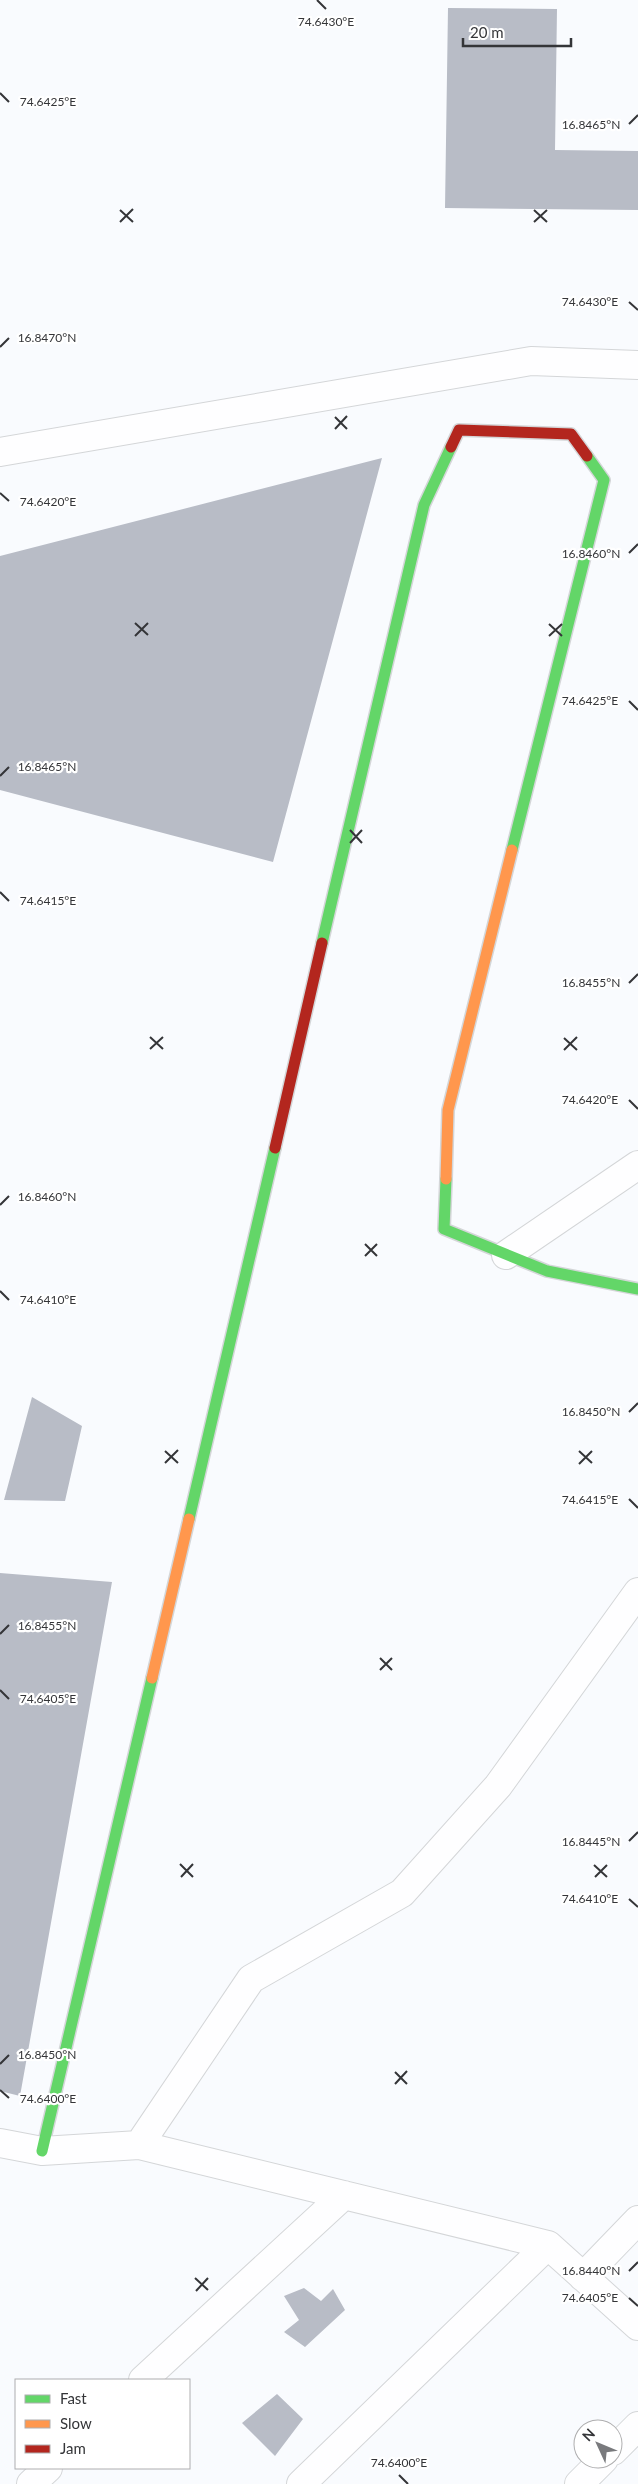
<svg xmlns="http://www.w3.org/2000/svg" width="638" height="2484" font-family="Lato,sans-serif">
  <rect width="100%" height="100%" fill="#f9fbfe"/>
  <path fill="#b8bcc6" d="M448 8 557 9 555 150 638 151V210L445 208Z
    M382 458 273 862 0 790V556Z
    M32 1397 82 1426 65 1501 4 1500Z
    M0 1573 112 1582 20 2096 0 2091Z
    M304 2288 321 2301 333 2289 345 2310 305 2347 284 2332 299 2320 284 2296Z
    M277 2394 303 2419 275 2456 242 2423Z"/>
  <g fill="none" stroke-linecap="round" stroke-linejoin="round">
    <defs>
      <path id="street" d="M0 452 531 361 638 365
        M506 1255 638 1165
        M0 2143 42 2151 139 2145 548 2245 301 2484
        M139 2145 251 1979 402 1893 498 1786 638 1592
        M548 2245 638 2326
        M583 2277 638 2220
        M143 2380 344 2195
        M613 2451 638 2426
        M31 2484 48 2468
        M579 2484 604 2459"/>
      <path id="fast" d="M512 850 604 480 587 456
        M322 943 424 505 451 447
        M446 1179 444 1229 547 1271 638 1289
        M189 1519 275 1148
        M42 2151 152 1678"/>
      <path id="slow" d="M446 1179 448 1110 512 850
        M152 1678 189 1519"/>
      <path id="jam" d="M451 447 459 430 571 434 587 456
        M275 1148 322 943"/>
    </defs>
    <use href="#street" stroke="#d4d6d8" stroke-width="30"/>
    <use href="#fast" stroke="#d4d6d8" stroke-width="14"/>
    <use href="#slow" stroke="#d4d6d8" stroke-width="14"/>
    <use href="#jam" stroke="#d4d6d8" stroke-width="14"/>
    <use href="#street" stroke="#fefeff" stroke-width="28"/>
    <use href="#fast" stroke="#63d668" stroke-width="11"/>
    <use href="#slow" stroke="#ff974d" stroke-width="11"/>
    <use href="#jam" stroke="#b3261e" stroke-width="11"/>
  </g>
  <path fill="none" stroke="#343538" stroke-width="2" d="M317 0 326 9M0 93 9 102M629 124 638 115M120 210 133 222M534 210 547 222M120 222 133 209M534 222 547 210M629 302 638 310M0 347 9 338M335 417 347 429M335 429 347 416M0 493 9 501M629 553 638 544M135 623 148 635M549 624 562 636M135 636 148 623M549 636 562 624M629 701 638 710M0 776 9 767M350 830 362 843M350 843 362 830M0 892 9 901M629 983 638 974M150 1037 163 1049M564 1038 577 1050M150 1049 163 1037M564 1050 577 1037M629 1100 638 1109M0 1205 9 1196M365 1244 377 1256M365 1256 377 1244M0 1291 9 1300M629 1412 638 1403M165 1451 178 1463M579 1451 592 1463M165 1463 178 1450M579 1464 592 1451M629 1499 638 1508M0 1634 9 1625M380 1658 392 1670M380 1670 392 1658M0 1690 9 1699M629 1841 638 1832M180 1864 193 1877M594 1865 607 1877M181 1877 193 1864M595 1877 607 1865M629 1899 638 1907M0 2064 9 2055M395 2072 407 2084M395 2084 407 2071M0 2090 9 2098M629 2271 638 2262M195 2278 208 2290M196 2291 208 2278M629 2298 638 2306M399 2475 408 2484"/>
  <g font-size="12" text-anchor="middle" fill="#343538" stroke="#fff" stroke-width="4.5" stroke-linejoin="round" paint-order="stroke">
    <text x="326" y="26">74.6430°E</text>
    <text x="48" y="106">74.6425°E</text>
    <text x="591" y="129">16.8465°N</text>
    <text x="590" y="306">74.6430°E</text>
    <text x="47" y="342">16.8470°N</text>
    <text x="48" y="506">74.6420°E</text>
    <text x="591" y="558">16.8460°N</text>
    <text x="590" y="705">74.6425°E</text>
    <text x="47" y="771">16.8465°N</text>
    <text x="48" y="905">74.6415°E</text>
    <text x="591" y="987">16.8455°N</text>
    <text x="590" y="1104">74.6420°E</text>
    <text x="47" y="1201">16.8460°N</text>
    <text x="48" y="1304">74.6410°E</text>
    <text x="591" y="1416">16.8450°N</text>
    <text x="590" y="1504">74.6415°E</text>
    <text x="47" y="1630">16.8455°N</text>
    <text x="48" y="1703">74.6405°E</text>
    <text x="591" y="1846">16.8445°N</text>
    <text x="590" y="1903">74.6410°E</text>
    <text x="47" y="2059">16.8450°N</text>
    <text x="48" y="2103">74.6400°E</text>
    <text x="591" y="2275">16.8440°N</text>
    <text x="590" y="2302">74.6405°E</text>
    <text x="399" y="2467">74.6400°E</text>
  </g>
  <rect x="15" y="2379" width="175" height="90" fill="#ffffff" stroke="#aeaeaf"/>
  <rect x="25" y="2395" width="25" height="8" fill="#63d668" stroke="#aeaeaf"/>
  <text x="60" y="2404" font-size="15" fill="#343538">Fast</text>
  <rect x="25" y="2420" width="25" height="8" fill="#ff974d" stroke="#aeaeaf"/>
  <text x="60" y="2429" font-size="15" fill="#343538">Slow</text>
  <rect x="25" y="2445" width="25" height="8" fill="#b3261e" stroke="#aeaeaf"/>
  <text x="60" y="2454" font-size="15" fill="#343538">Jam</text>
  <g transform="translate(598 2444) rotate(314)"><circle r="24" fill="#ffffff" stroke="#aeaeaf"/>
  <path d="M0-4L9 19L0 12L-9 19Z" fill="#797a7d"/>
  <text y="-8" font-size="14" font-weight="bold" text-anchor="middle" fill="#343538">N</text>
  </g>
  <path d="M463 38v8h108v-8" fill="none" stroke="#343538" stroke-width="2.5"/>
  <text x="470" y="38" font-size="15" fill="#343538" stroke="#ffffff" stroke-width="4" paint-order="stroke">20 m</text>
</svg>
